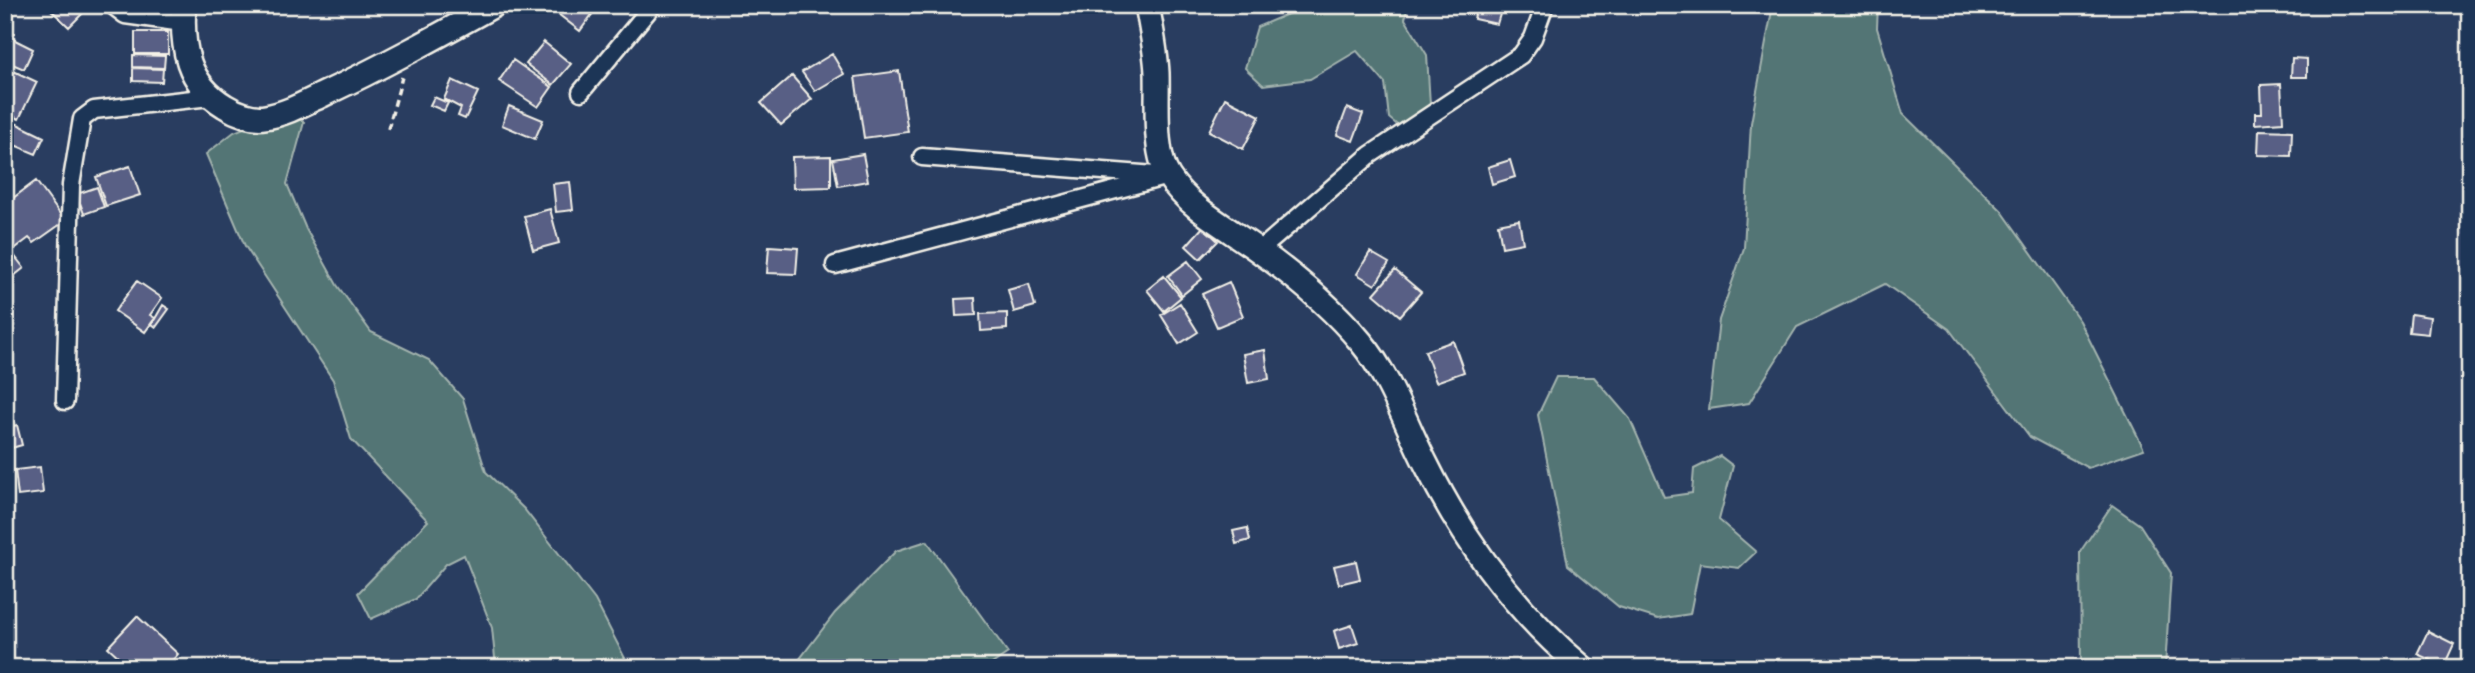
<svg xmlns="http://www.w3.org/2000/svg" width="2475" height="673" font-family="Delius,sans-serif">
  <rect width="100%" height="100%" fill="#293d60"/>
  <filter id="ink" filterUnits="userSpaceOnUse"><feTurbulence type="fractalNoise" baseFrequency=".0143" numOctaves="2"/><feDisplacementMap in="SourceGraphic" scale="14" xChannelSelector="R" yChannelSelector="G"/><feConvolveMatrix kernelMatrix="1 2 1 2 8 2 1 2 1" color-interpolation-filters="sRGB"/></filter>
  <g filter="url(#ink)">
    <path fill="#527575" stroke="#a3b3ae" stroke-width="2" d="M1309 5H1408L1405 19 1427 55 1430 105 1403 130 1389 118 1385 83 1357 51 1310 79 1263 85 1245 68 1257 27Z
      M1773 5H1878L1877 28 1903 114 2001 210 2080 321 2144 449 2088 468 2030 437 1949 329 1885 284 1797 327 1749 403 1709 409 1719 320 1744 248 1751 123Z
      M286 111 304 122 287 184 306 229 337 285 371 332 429 360 463 399 486 472 524 509 595 600 630 668H496L492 628 464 555 446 564 416 599 371 619 358 593 428 521 351 439 333 380 245 246 206 154 234 132Z
      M1556 377H1594L1630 419 1664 497 1692 493 1694 469 1720 456 1733 466 1719 520 1756 552 1739 568 1700 563 1690 614 1658 619 1619 607 1568 565 1538 415Z
      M2112 505 2140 525 2171 573 2165 668H2081L2080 552Z
      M927 541 1008 653 986 668H806L799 660 835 613 896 551Z"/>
    <path fill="#585f85" stroke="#f4f1e8" stroke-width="2" d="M52 5H77L84 12 69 27 49 8Z
      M564 5H590L596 9 580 31 558 14Z
      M1477 5 1501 11 1497 24 1474 19Z
      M135 32H168V54H135Z
      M13 39 33 49 24 69 5 61Z
      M544 42 571 64 553 85 526 64Z
      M832 54 844 74 815 91 802 72Z
      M133 55 165 56 164 68 133 67Z
      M2292 58 2307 59V77H2291Z
      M513 60 552 87 538 107 499 81Z
      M5 67 37 82 19 119 5 113Z
      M133 68 163 69 162 82 133 81Z
      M899 71 908 132 864 138 855 77Z
      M792 76 812 99 781 125 761 103Z
      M452 80 478 92 465 119 458 116 461 108 444 99Z
      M2281 84 2283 122 2255 124V113H2262L2261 85Z
      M434 97 448 103 444 111 430 105Z
      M1225 98 1260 116 1243 149 1209 131Z
      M509 106 543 120 535 139 502 125Z
      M1347 108 1363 114 1353 141 1337 135Z
      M7 119 44 137 36 154 5 141Z
      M2259 130 2292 131 2291 156 2258 155Z
      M863 154 868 181 838 186 833 159Z
      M831 156V187L793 188 792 157Z
      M1510 160 1515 177 1492 184 1488 167Z
      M130 166 140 195 106 206 96 177Z
      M36 181 65 221 34 243 29 238 13 250 5 239V204Z
      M570 182 573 210 556 212 553 184Z
      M97 187 104 207 84 214 77 194Z
      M550 209 559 243 533 250 524 216Z
      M1519 220 1523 243 1502 247 1498 224Z
      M1203 227 1218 241 1200 259 1186 246Z
      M6 245 24 268 14 276 5 266Z
      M769 246 798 248 796 274 767 273Z
      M1370 252 1389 263 1375 285 1357 274Z
      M1188 261 1202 279 1182 295 1168 276Z
      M1395 270 1421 292 1400 316 1374 294Z
      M1164 276 1181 297 1164 311 1147 290Z
      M137 281 162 298 150 315 155 318 145 332 115 311Z
      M1229 282 1243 316 1217 327 1202 294Z
      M1029 284 1035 306 1014 312 1008 290Z
      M975 298 976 315 956 316 955 299Z
      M1180 303 1198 332 1179 344 1161 315Z
      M163 305 169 309 156 327 152 324Z
      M1007 313V329L981 331 980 314Z
      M2411 314 2430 317 2428 334 2409 332Z
      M1453 341 1464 372 1436 382 1425 351Z
      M1265 350 1269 379 1248 383 1243 354Z
      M17 425 22 445 5 450V428Z
      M40 467 43 493 18 496 15 470Z
      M1247 528 1250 540 1236 544 1233 531Z
      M1356 561 1360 579 1339 584 1334 566Z
      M137 616 178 654 166 668H131L108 647Z
      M1352 625 1358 643 1339 649 1334 631Z
      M2428 631 2454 644 2444 666 2417 654Z"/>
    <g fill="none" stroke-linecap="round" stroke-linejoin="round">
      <defs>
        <path id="street" d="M112 5 125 15 183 23
          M581 92 653 5
          M1259 251 1370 155 1521 55 1533 38 1545 5
          M835 265 1168 176 922 157
          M65 401 71 185 82 119 94 110 210 97"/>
        <path id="secondary" d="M184 5C181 47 187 83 225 106 236 113 252 119 265 117 286 114 305 103 324 94 382 67 438 36 494 5
          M1147 5C1151 27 1156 51 1157 73 1158 102 1153 153 1169 177 1189 208 1226 227 1255 248 1292 274 1332 307 1361 342 1391 378 1405 423 1426 464 1464 541 1517 613 1583 668"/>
      </defs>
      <use href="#street" stroke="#f4f1e8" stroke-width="21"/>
      <use href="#secondary" stroke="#f4f1e8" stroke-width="28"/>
      <path stroke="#f4f1e8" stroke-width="3.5" stroke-dasharray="7 5" stroke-linecap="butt" d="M388 129 402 77"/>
      <use href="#street" stroke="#1d3557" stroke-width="16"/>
      <use href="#secondary" stroke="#1d3557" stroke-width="23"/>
    </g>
  </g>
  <rect width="2475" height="673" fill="none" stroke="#1d3557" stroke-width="28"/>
  <rect x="14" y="14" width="2447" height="645" fill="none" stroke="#f4f1e8" stroke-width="2.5" filter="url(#ink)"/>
</svg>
